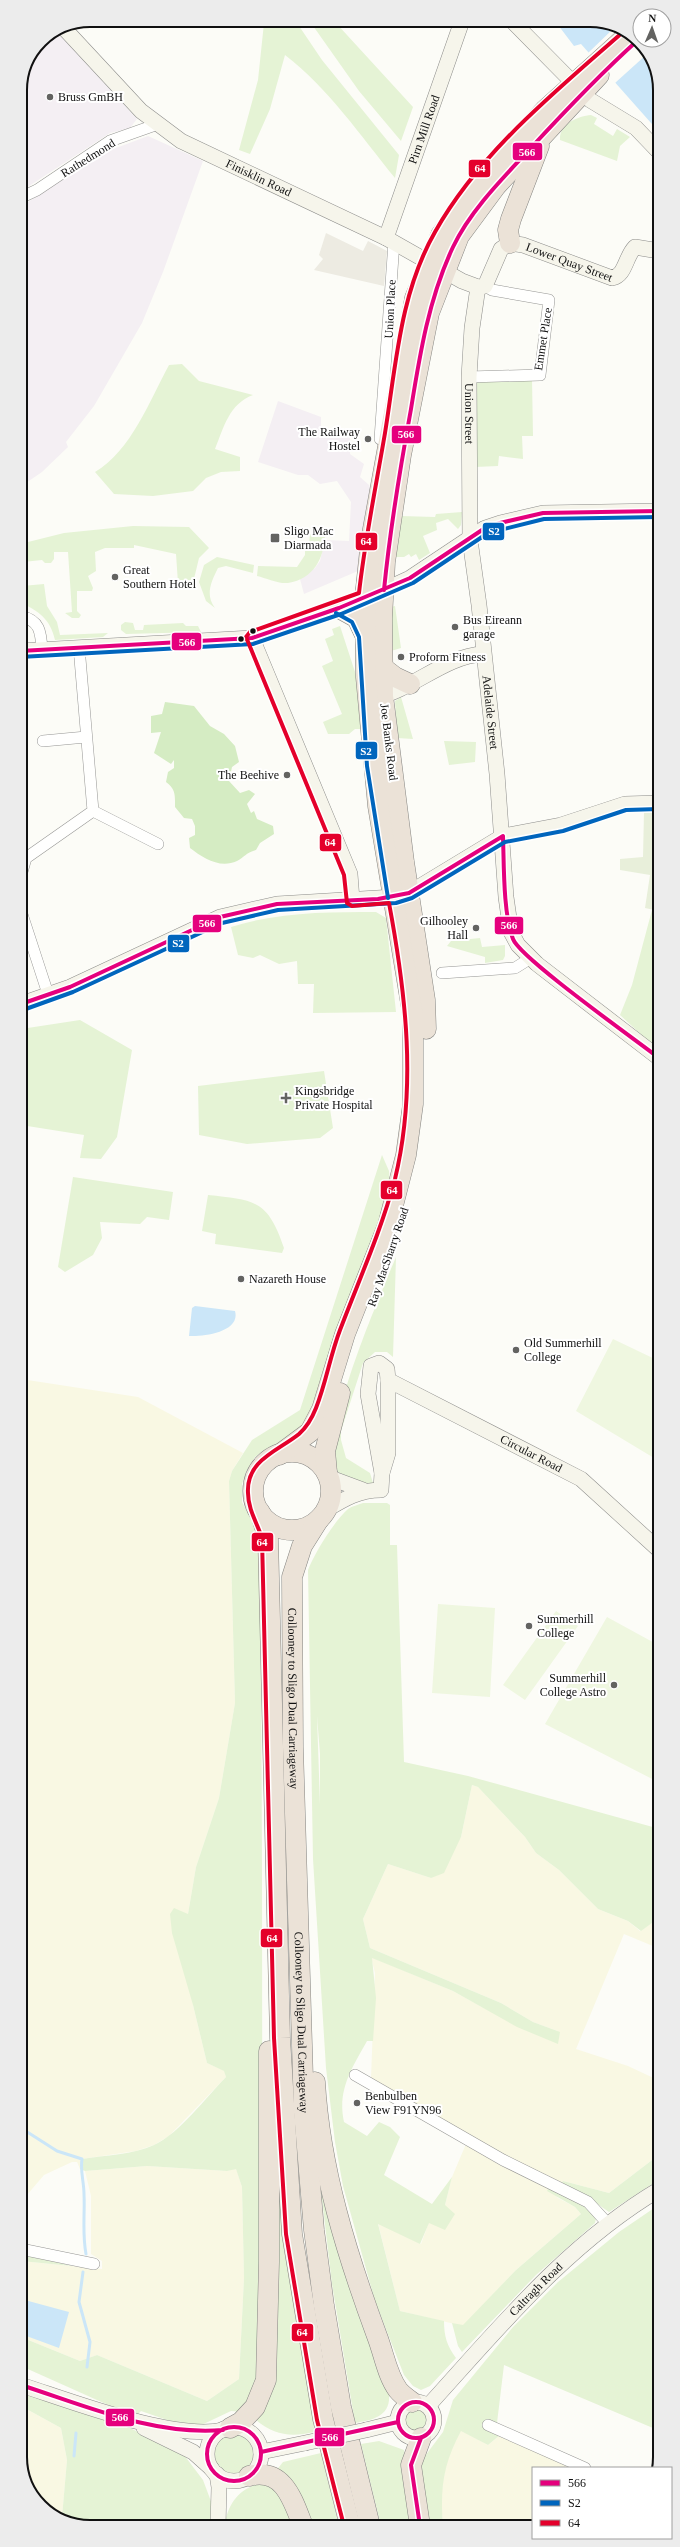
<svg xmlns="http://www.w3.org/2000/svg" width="680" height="2547" font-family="'Times New Roman',serif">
  <rect width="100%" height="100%" fill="#fcfcf7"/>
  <path fill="#f4eff3" d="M55 30 137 119 130 128 110 133 20 192V89L25 63 41 40Z
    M148 136 203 161 163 272 142 323 94 406 66 442 68 447 42 472 20 487V207L108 151Z
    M278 401 321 417V427L350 437V454L364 464 360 477 369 485 373 493 358 571 304 594 300 579 315 568 320 561 325 540 349 541 351 502 337 481 320 484 308 475H298L258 462Z"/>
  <path fill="#f9f8e3" d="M21 1379 138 1397 243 1453 232 1471 229 1481 235 1703 219 1798 196 1867 188 1914 193 2005 207 2063 225 2071 226 2077 169 2136 154 2145 136 2151 82 2159 80 2169 77 2162H72L44 2175 21 2202Z
    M472 1785 478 1787 525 1837 536 1853 559 1870 598 1909 628 1921 640 1931 652 1923 660 1925V1949L624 1934 576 2049 628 2066 660 2081V2154L609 2193 563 2181 561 2185 502 2154 371 2078 375 1973 371 1957 453 1991 482 2007 560 2032 533 2022 501 2003 370 1948 363 1919 388 1864 431 1878 461 1837Z
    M466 2144 549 2187 558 2198 575 2207 581 2214 516 2270 463 2326 400 2311 378 2223 421 2244 429 2222 445 2205 452 2177Z
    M147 2166 227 2171 236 2168 242 2187 244 2278 239 2379 207 2401 97 2355 80 2361 21 2337V2261L102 2269V2261L91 2254V2196L85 2171Z
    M21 2406 61 2428 67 2460 62 2517 44 2510 21 2471Z
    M461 2430 488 2445 500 2435 571 2468H533V2526H443L441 2501 443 2481 448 2454Z"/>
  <path fill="#e5f3d5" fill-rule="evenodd" d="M264 23H297L322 60 399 155 395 178C360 135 329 89 285 55L270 109 250 154 239 150 258 80Z
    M311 23H336L413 107 401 141 359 91Z
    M591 115 597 118 594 124 613 136 617 129 630 137 620 146 617 161 560 140C559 124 578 116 591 115Z
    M182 364 199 381 253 395C229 404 224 427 215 449L240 457V471L221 472 206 478 193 491 153 496 114 494 95 472C131 451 150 400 169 365Z
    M532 379 533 436H522L523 459 499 456 498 466 475 467 477 380Z
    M462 512 461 525 458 529 448 519 436 523 437 530 423 536 430 553 419 560 416 554 411 557 409 554 404 557H393L401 516 435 517 436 514Z
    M133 526 189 527 209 548 199 558 193 583H178L176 554 134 545V548H105L95 552 96 571 88 576 93 588 92 591H77V611L81 615 79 618H72L65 613 72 612 68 552H54V559L51 563H45L42 560 23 562 21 567 22 586 44 584 47 606 57 622 60 635 108 633 103 637 55 640C50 618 39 612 20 602V544L64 533Z
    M310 534 325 535C324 558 314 579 288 583 278 584 266 578 257 576L258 566 297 567 305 555V548L309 545Z
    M217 557 254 565 253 573 226 566 218 568C211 582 205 595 215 608L206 601 199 582 204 565Z
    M395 606 401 648 391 651V607Z
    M125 622 133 623 135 630H143L144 625 183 623 186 626H198L201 632 126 634 121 630V625Z
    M340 626 356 675 362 729H355L349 734H328L323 722 342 714 322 666 333 661 325 639 334 635 332 629Z
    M401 697 413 739 397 738 395 701Z
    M444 741 476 742 475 762 449 765Z
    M652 910 659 911V1051L620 1015 632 985Z
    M376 912 386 918 396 1012 313 1013 314 984H298L297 961 279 964 260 955 253 958 238 955 231 927C278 912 328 912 376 912Z
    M480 938 482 947 505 945V956L503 960 485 963V957L447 946 451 941Z
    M80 1020 132 1050 117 1137 101 1159 80 1158 84 1135 21 1125V1029Z
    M324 1071 333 1128 320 1138 247 1144 199 1135 198 1086Z
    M382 1155 389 1171 391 1199 307 1423 282 1442 266 1449 255 1457 246 1472 242 1484V1502L259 1534C264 1811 261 2089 263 2366L242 2412 231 2411 193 2429 141 2411 135 2417 21 2366V2337L80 2361 97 2355 207 2401 239 2379 244 2278 242 2187 236 2169 227 2171 147 2166 85 2171 80 2169 82 2159C105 2155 133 2155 154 2145 180 2133 206 2097 226 2077L224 2071 207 2063 193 2005 172 1933 170 1914 174 1908 188 1914 196 1867 219 1798 235 1703 229 1481 232 1471 252 1440 300 1410Z
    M73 1177 173 1192 169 1220 147 1217 140 1224 100 1222 102 1238 93 1255 65 1272 58 1267Z
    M208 1195C255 1200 268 1200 284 1248L282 1253 215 1244 216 1234 202 1231Z
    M396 1257 393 1357 387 1352H375L363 1363 341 1431V1440L346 1458 370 1473 373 1483C367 1484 362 1482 356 1480 347 1478 338 1476 335 1466 323 1426 379 1298 396 1257Z
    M363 1503H387L390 1505V1545H397L404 1762 468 1776 660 1829V1925L652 1923 641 1931 628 1921 598 1909 559 1870 536 1853 525 1837 478 1787 472 1785 461 1837 444 1873 431 1878 388 1864 363 1919 370 1948 501 2003 533 2022 560 2032 558 2044 517 2027 453 1991 372 1958 376 1998 373 2041H367C352 2068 337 2090 344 2122L367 2136 379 2122 390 2127 400 2137 384 2175 432 2204 452 2177 445 2205 455 2214 445 2230 429 2223 420 2244 378 2224 400 2311 444 2321C444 2336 447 2346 456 2358L430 2386 421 2390 413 2386 404 2375 375 2301 343 2186 335 2142 326 2068 313 1859 308 1570C314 1554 335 1520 348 1509 352 1506 358 1505 363 1503ZM317 1716 320 1754V1805Z
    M274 2123 285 2245 315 2432C291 2437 275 2436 256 2420Z
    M316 2148 389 2394C391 2416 373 2420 355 2423L332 2284Z
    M660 2154V2179L609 2212 580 2192 561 2185 563 2181 609 2193Z
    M549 2187 585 2204 596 2218 595 2223 536 2275 462 2352 458 2346 452 2323 463 2325 516 2270 581 2214 575 2207 547 2191Z
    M660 2204V2431L504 2365 497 2423 500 2435 488 2445 461 2431C443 2464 440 2489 443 2526H427L418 2474 422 2460 443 2432 453 2400 513 2327 558 2282 619 2232Z
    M21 2253 72 2266 21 2261Z
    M21 2380 130 2428 184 2455 203 2480 212 2504 210 2527H85L62 2517 67 2460 61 2428 21 2406Z
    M404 2420a12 12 0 1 1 24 0a12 12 0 1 1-24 0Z
    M213 2455a22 22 0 1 1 44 0a22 22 0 1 1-44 0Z
    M379 2441 404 2450 416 2526H381L361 2444Z
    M321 2453 339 2526H307L275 2472 283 2462Z
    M261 2483 277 2487 295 2526 224 2527C228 2504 238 2489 261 2483Z"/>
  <path fill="#d5ecc3" d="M165 702 194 706 210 726 224 734 235 746 239 762 232 767 229 781 240 793 249 790 255 794 247 804 251 813 254 811 257 819 273 826 274 834 260 843 256 850C245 853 245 857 237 861 220 869 203 858 190 848L189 838 195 835V826L192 819 184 818 175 807C175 796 176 789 166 782L168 772 174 768V760L171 764 154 753 161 732 151 733V716L162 714Z"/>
  <path fill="#e8efda" d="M644 812 659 813V911L645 908 650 875 620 870V859L643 857Z"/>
  <path fill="#eff7e0" d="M613 1339 659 1361V1461L576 1411Z
    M438 1604 495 1608 490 1697 432 1693Z
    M556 1611 578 1626 525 1700 503 1685Z
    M607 1617 660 1646V1783L545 1724Z"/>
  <path fill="#edebe2" d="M326 233 363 251 368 241 387 251 384 286 314 270 323 259 319 255Z"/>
  <path fill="#cbe6f8" d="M595 20 636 37 659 76V132L581 44 574 46 555 21Z
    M195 1306 235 1311C241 1332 203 1337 189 1336L192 1308Z
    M21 2299 69 2312 59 2348 21 2334Z"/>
  <path fill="#fcfcf7" d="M614 28 636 37 646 55 615 83 588 53Z"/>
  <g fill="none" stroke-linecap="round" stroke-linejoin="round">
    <path stroke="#cbe6f8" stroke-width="3" d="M21 2128 57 2151 82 2159C80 2171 84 2182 84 2194 85 2215 82 2233 86 2254
      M83 2272 79 2302 90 2342 87 2367
      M74 2456 76 2433"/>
    <defs>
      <path id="street" d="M20 198 37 190 110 141 158 124
        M469 377 540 375 549 300 492 290 485 286
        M380 439 394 242
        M20 616C40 620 41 632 42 650
        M43 741 86 737
        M93 811 158 844
        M20 879 26 858 93 811 79 647
        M20 908 48 994
        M442 973 515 968 531 958
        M355 2075 503 2160 588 2202 609 2225
        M21 2249 94 2264
        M488 2425 585 2468"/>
      <g id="secondary">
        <path d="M512 21 590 100 636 128 659 152"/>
        <path id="s1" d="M62 26 141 111 181 141 386 238 462 281 478 287 485 286 501 249 510 243 523 245 612 278C626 275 625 257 635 247L659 251"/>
        <path id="s2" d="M386 238 462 21"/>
        <path id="s3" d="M478 287 472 328 469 377 470 540 479 605 497 774 506 897 511 932 518 945 537 964 659 1058"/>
        <path d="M252 638 350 874 352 900"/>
        <path d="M20 651 252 638 339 608 384 590 410 578 485 528 500 523 543 513 659 511"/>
        <path d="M374 698C413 690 444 656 483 654"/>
        <path d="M21 1004 70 987 220 917 277 904 394 897 409 893 503 836 561 825 625 804 659 803"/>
        <path id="s4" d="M382 1473 368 1394 371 1366 379 1363 387 1369 388 1380 581 1479 659 1550"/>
        <path d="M328 1477 363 1490"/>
        <path d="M326 1510C344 1499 359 1490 381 1490L382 1473 388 1453V1380"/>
        <path d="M21 2385C71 2401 174 2441 223 2430"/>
        <circle cx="416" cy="2420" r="18"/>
        <path id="s5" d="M428 2406C499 2328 567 2244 660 2189"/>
        <circle cx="234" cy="2454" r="27"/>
        <path d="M144 2428 193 2452 212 2469"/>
        <path d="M366 2430 398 2422"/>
        <path d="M261 2452 305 2443"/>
        <path d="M217 2474 219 2487 218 2527"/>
      </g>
      <g id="highway">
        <path d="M510 243 508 230 511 219 539 146"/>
        <path d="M339 608 357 618 365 635"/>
        <path d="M382 667 395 677 410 684"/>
        <path d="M426 1029 425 1000 404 862 383 696 382 618 385 562 401 455 429 313 459 236 496 186 599 75"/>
        <circle cx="292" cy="1491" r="39"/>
        <path d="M279 1455 310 1432 322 1409 345 1334 388 1225 406 1155 413 1104V1016L378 806 366 677 365 597 371 540 415 298 441 235 483 178 545 110 629 34"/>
        <path d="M327 1473 325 1451 340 1393"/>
        <path d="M260 1512 268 1537 280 2038 292 2234 323 2419 350 2526"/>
        <path id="s6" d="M319 1519 302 1546 292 1577 293 1747 304 2112 314 2230 324 2306 341 2407 370 2526"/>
        <path d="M315 2082C320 2169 347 2255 377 2336 384 2354 387 2375 398 2390 402 2395 408 2399 412 2402"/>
        <path d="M230 2428 241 2422 255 2407 266 2380 269 2262V2051"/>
        <path d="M249 2476C284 2467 293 2501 303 2526"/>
        <path d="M420 2526 411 2465 421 2438"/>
      </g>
    </defs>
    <use href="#street" stroke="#969694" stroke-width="12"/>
    <use href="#secondary" stroke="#8d8d8b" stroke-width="16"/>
    <use href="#highway" stroke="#848481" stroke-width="21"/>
    <use href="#street" stroke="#fffffe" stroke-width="11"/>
    <use href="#secondary" stroke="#f6f5eb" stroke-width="15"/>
    <use href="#highway" stroke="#ebe2d7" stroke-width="20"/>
    <defs>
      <path id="secondary-bridge" d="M305 2443 366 2430"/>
    </defs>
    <use href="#secondary-bridge" stroke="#8d8d8b" stroke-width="16" stroke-linecap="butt"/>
    <use href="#secondary-bridge" stroke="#f6f5eb" stroke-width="15"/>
    <defs>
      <path id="bus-1" d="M384 590C390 529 400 469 411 409 420 353 429 298 453 247 470 211 502 179 529 150 564 112 599 75 638 40
        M20 651 252 638 339 608 410 578 485 528 500 523 543 513 659 511
        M21 1004 70 987 220 917 277 904 378 899 409 893 503 836C504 863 503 914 513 939 520 958 636 1040 659 1058
        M21 2385C86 2406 154 2436 223 2430
        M398 2420a18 18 0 1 1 36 0a18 18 0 1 1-36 0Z
        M207 2454a27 27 0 1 1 54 0a27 27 0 1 1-54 0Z
        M261 2452 398 2422
        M420 2526 411 2465 421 2438"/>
      <path id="bus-2" d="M336 613 352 622 359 637 367 766 388 898
        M20 657 253 644 341 614 413 583 488 533 544 519 659 517
        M23 1010 73 992 222 923 278 910 396 903 412 898 505 842 563 831 626 810 659 809"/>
      <path id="bus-3" d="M344 2526 317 2420 286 2234 274 2038 262 1538C257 1523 248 1509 248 1493 246 1460 278 1451 299 1434 307 1427 312 1418 316 1408 326 1383 330 1356 340 1330 359 1280 381 1231 395 1179 417 1088 406 994 389 903L352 906 347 903 344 875 246 637 250 632 359 593C365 539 376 486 385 433 396 365 400 293 435 232 480 152 555 92 623 32"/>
    </defs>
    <use href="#bus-1" stroke="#fff" stroke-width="7"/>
    <use href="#bus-2" stroke="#fff" stroke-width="7"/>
    <use href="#bus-3" stroke="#fff" stroke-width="7"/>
    <use href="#bus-1" stroke="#e5007d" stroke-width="4"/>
    <use href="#bus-2" stroke="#0065bd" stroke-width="4"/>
    <use href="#bus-3" stroke="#e4002b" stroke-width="4"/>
  </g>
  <g fill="#636361" stroke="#fff" stroke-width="1.5">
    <circle cx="50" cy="97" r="4"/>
    <circle cx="368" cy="439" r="4"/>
    <rect x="270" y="533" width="10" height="10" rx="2"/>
    <circle cx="115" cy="577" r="4"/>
    <circle cx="455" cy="627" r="4"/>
    <circle cx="401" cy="657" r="4"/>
    <circle cx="287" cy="775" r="4"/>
    <circle cx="476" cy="928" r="4"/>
    <path d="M284 1092h4v4h4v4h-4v4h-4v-4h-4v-4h4z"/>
    <circle cx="241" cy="1279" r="4"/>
    <circle cx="516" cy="1350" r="4"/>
    <circle cx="529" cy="1626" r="4"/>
    <circle cx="614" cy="1685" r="4"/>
    <circle cx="357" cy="2103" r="4"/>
  </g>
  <g fill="#101010" stroke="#fff" stroke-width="1.5">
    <circle cx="253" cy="631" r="3.5"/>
    <circle cx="241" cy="639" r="3.5"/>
  </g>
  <g text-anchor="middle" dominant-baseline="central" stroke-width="4" stroke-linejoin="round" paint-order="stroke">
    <g font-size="12" fill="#101010" stroke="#fff" text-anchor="start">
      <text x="58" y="97">Bruss GmBH</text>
      <text x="360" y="432" text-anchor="end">The Railway<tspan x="360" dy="14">Hostel</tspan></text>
      <text x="284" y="531">Sligo Mac<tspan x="284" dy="14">Diarmada</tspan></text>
      <text x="123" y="570">Great<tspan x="123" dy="14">Southern Hotel</tspan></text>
      <text x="463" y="620">Bus Eireann<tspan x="463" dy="14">garage</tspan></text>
      <text x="409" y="657">Proform Fitness</text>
      <text x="279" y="775" text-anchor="end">The Beehive</text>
      <text x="468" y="921" text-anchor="end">Gilhooley<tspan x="468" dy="14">Hall</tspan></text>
      <text x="295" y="1091">Kingsbridge<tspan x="295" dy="14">Private Hospital</tspan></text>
      <text x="249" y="1279">Nazareth House</text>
      <text x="524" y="1343">Old Summerhill<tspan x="524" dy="14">College</tspan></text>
      <text x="537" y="1619">Summerhill<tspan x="537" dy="14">College</tspan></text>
      <text x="606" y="1678" text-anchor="end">Summerhill<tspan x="606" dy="14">College Astro</tspan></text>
      <text x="365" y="2096">Benbulben<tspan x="365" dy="14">View F91YN96</tspan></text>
    </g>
    <g font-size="12" fill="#101010" stroke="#fff">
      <text stroke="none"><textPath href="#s2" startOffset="115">Pirn Mill Road</textPath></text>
      <text transform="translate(88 158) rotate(-32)">Rathedmond</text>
      <text stroke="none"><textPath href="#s1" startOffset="252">Finisklin Road</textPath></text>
      <text stroke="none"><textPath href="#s1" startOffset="618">Lower Quay Street</textPath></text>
      <text transform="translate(390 309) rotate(-87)">Union Place</text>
      <text transform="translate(543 339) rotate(-81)">Emmet Place</text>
      <text stroke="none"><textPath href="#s3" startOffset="127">Union Street</textPath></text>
      <text stroke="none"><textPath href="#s3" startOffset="427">Adelaide Street</textPath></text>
      <text transform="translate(389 742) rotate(83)">Joe Banks Road</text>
      <text transform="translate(388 1257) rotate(-71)">Ray MacSharry Road</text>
      <text stroke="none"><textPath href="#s4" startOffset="299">Circular Road</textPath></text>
      <text stroke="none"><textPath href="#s6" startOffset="186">Collooney to Sligo Dual Carriageway</textPath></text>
      <text stroke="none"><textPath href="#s6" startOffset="510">Collooney to Sligo Dual Carriageway</textPath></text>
      <text stroke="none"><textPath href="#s5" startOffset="159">Caltragh Road</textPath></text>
    </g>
  </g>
  <path d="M0 0H680V2547H0ZM90 27H590A63 63 0 0 1 653 90V2457A63 63 0 0 1 590 2520H90A63 63 0 0 1 27 2457V90A63 63 0 0 1 90 27Z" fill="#ececec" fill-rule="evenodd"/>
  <path fill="none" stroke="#101010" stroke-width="2" d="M90 27H590A63 63 0 0 1 653 90V2457A63 63 0 0 1 590 2520H90A63 63 0 0 1 27 2457V90A63 63 0 0 1 90 27Z"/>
  <g stroke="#fff" stroke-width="1.5">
    <rect x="512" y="142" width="31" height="19" rx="4" fill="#e5007d"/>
    <rect x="468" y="159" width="23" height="19" rx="4" fill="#e4002b"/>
    <rect x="391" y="425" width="31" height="19" rx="4" fill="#e5007d"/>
    <rect x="482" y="522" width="23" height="19" rx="4" fill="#0065bd"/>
    <rect x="355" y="532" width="23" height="19" rx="4" fill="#e4002b"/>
    <rect x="171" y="632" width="31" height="19" rx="4" fill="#e5007d"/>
    <rect x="355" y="741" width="23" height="19" rx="4" fill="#0065bd"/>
    <rect x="319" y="833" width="23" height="19" rx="4" fill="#e4002b"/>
    <rect x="192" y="914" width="30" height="19" rx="4" fill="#e5007d"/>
    <rect x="494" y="916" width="30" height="19" rx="4" fill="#e5007d"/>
    <rect x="167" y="934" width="23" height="19" rx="4" fill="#0065bd"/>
    <rect x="380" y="1180" width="23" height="20" rx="4" fill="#e4002b"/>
    <rect x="251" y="1532" width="23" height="20" rx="4" fill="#e4002b"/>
    <rect x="260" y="1928" width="23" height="20" rx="4" fill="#e4002b"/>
    <rect x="291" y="2323" width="23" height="19" rx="4" fill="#e4002b"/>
    <rect x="105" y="2408" width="30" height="19" rx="4" fill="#e5007d"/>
    <rect x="314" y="2427" width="31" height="20" rx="4" fill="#e5007d"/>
  </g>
  <g font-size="11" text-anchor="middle" font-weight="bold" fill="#fff">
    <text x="527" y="156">566</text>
    <text x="480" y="172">64</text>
    <text x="406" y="438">566</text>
    <text x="494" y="535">S2</text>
    <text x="366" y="545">64</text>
    <text x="187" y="646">566</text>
    <text x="366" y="755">S2</text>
    <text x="330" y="846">64</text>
    <text x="207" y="927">566</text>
    <text x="509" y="929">566</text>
    <text x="178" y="947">S2</text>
    <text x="392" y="1194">64</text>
    <text x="262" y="1546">64</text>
    <text x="272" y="1942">64</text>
    <text x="302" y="2336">64</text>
    <text x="120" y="2421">566</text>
    <text x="330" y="2441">566</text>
  </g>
  <rect x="532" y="2467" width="140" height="72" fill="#ffffff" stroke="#9f9f9f"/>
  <rect x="540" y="2480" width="20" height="6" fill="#e5007d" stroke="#9f9f9f"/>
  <text x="568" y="2487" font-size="12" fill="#101010">566</text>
  <rect x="540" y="2500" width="20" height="6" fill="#0065bd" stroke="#9f9f9f"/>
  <text x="568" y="2507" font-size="12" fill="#101010">S2</text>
  <rect x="540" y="2520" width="20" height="6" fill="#e4002b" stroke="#9f9f9f"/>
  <text x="568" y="2527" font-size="12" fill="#101010">64</text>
  <g transform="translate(652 28) rotate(2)"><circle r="19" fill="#ffffff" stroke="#9f9f9f"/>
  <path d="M0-3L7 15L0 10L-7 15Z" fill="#636361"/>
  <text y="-6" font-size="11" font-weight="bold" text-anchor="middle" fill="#101010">N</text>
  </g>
</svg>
